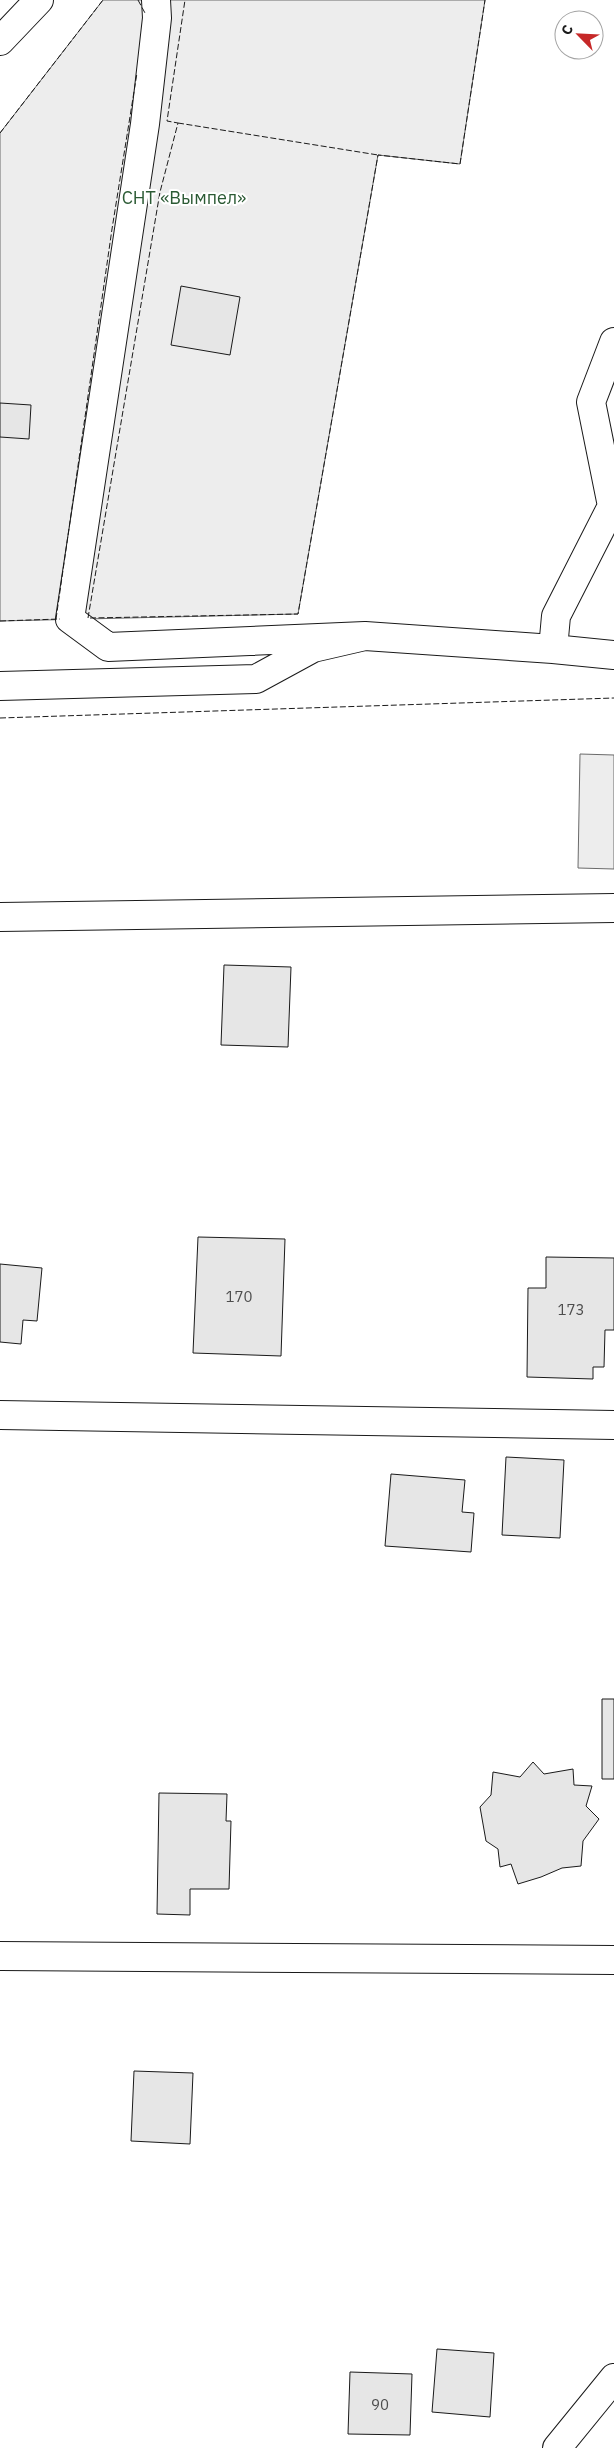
<svg xmlns="http://www.w3.org/2000/svg" width="614" height="2448" font-family="'IBM Plex Sans',sans-serif">
  <rect width="100%" height="100%" fill="#fff"/>
  <path fill="#ededed" stroke="#6a6a6a" d="M103 0H485L460 164 378 155 298 614 0 621V133Z
    M580 754 614 755V869L578 868Z"/>
  <path fill="#e6e6e6" stroke="#1a1a1a" d="M181 286 240 297 230 355 171 345Z
    M0 403 31 405 29 439 0 437Z
    M224 965 291 967 288 1047 221 1045Z
    M198 1237 285 1239 281 1356 193 1353Z
    M546 1257 614 1258V1330H605L604 1367H593V1379L527 1377 528 1288H546Z
    M0 1264 42 1268 37 1321 23 1320 21 1344 0 1342Z
    M506 1457 564 1460 560 1538 502 1535Z
    M391 1474 465 1480 462 1512 474 1513 471 1552 385 1546Z
    M602 1699H614V1779H602Z
    M533 1762 544 1774 573 1769 574 1785 592 1786 586 1806 599 1819 583 1841 581 1866 562 1868 541 1877 518 1884 511 1864 500 1867 498 1849 486 1841 480 1807 491 1795 493 1772 520 1777Z
    M159 1793 227 1794 226 1821H231L229 1889H190V1915L157 1914Z
    M134 2071 193 2073 190 2144 131 2141Z
    M437 2349 494 2353 490 2417 432 2412Z
    M350 2372 412 2374 410 2435 348 2434Z"/>
  <g fill="none" stroke-linecap="round" stroke-linejoin="round">
    <defs>
      <path id="minor" d="M156 0 157 18 145 124 70 619 108 647 365 636
        M0 41 39 0
        M553 649 556 616 612 506 591 402 614 342
        M0 686 256 679 313 648 365 636 553 649 614 655
        M0 917 614 908
        M0 1415 614 1425
        M0 1956 614 1960
        M557 2448 614 2378"/>
    </defs>
    <use href="#minor" stroke="#1a1a1a" stroke-width="30"/>
    <use href="#minor" stroke="#fff" stroke-width="28"/>
    <path stroke="#1a1a1a" stroke-width="1" stroke-dasharray="6 2.5" stroke-linecap="butt" d="M138 0 145 13
      M178 123 378 155
      M0 133 103 0
      M88 618 160 192 178 123 167 121 185 0
      M90 618 298 614 378 155 460 164 485 0
      M56 619 112 229 137 73
      M0 621 60 619
      M0 718 614 698"/>
  </g>
  <g text-anchor="middle" dominant-baseline="central" stroke-width="4" stroke-linejoin="round" paint-order="stroke">
    <g font-size="15" fill="#4d4d4d">
      <text x="239" y="1296">170</text>
      <text x="571" y="1309">173</text>
      <text x="380" y="2404">90</text>
    </g>
    <g font-size="18" fill="#2b5a34" stroke="#fff">
      <text x="184" y="197">СНТ «Вымпел»</text>
    </g>
  </g>
  <g transform="translate(579 35) rotate(294)"><circle r="24" fill="#ffffff" stroke="#a3a3a3"/>
  <path d="M0-4L9 19L0 12L-9 19Z" fill="#c62828"/>
  <text y="-8" font-size="14" font-weight="bold" text-anchor="middle" fill="#1a1a1a">С</text>
  </g>
</svg>
